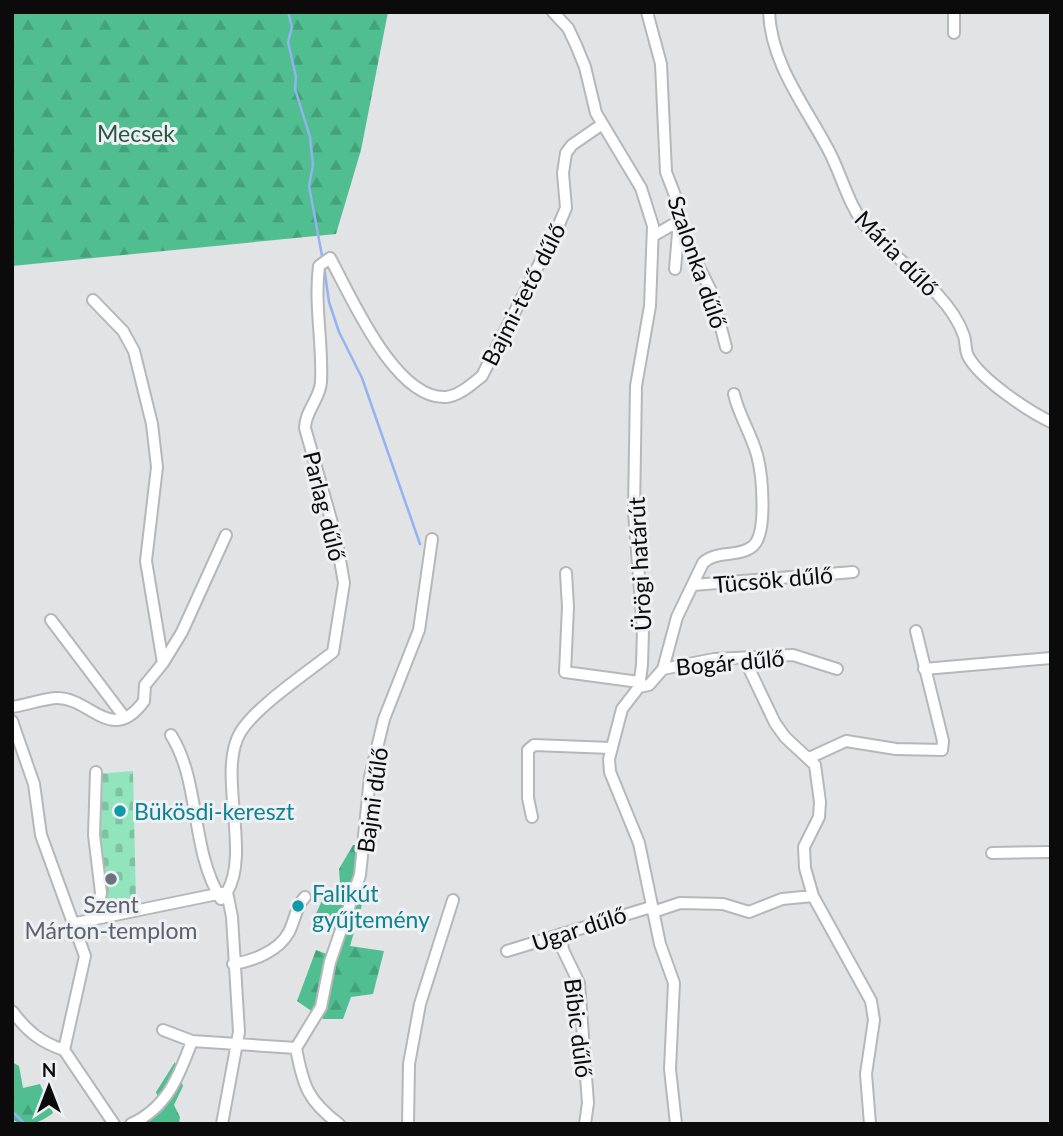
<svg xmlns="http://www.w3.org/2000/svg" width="1063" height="1136" font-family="Lato,sans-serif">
  <defs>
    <pattern id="forest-firs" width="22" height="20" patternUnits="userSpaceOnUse" patternTransform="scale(1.75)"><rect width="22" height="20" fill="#50be90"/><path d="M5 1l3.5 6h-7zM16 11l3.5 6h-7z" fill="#44a27b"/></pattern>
    <pattern id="cemetery-stones" width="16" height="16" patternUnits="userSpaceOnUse" patternTransform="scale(1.75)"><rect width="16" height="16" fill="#92e4bd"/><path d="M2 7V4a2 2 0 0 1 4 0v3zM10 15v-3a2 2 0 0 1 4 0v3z" fill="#7dc2a1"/></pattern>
  </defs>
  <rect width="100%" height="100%" fill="#e1e3e5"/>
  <path fill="url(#forest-firs)" d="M12 12H388L361 150 336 234 12 266Z
    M353 845H360L358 895 364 898 350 946 384 951 373 994 351 997 343 1019H323L297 1001 316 950 329 955 338 932 314 918 325 894 341 898 339 869Z
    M12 1062 19 1066 23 1088 40 1084 53 1113C41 1122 26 1130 12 1119Z
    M175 1062 183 1086 174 1105 180 1117 179 1124H151L145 1119 138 1123 133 1116 153 1108 159 1100 156 1092Z"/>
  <path fill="url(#cemetery-stones)" d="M133 771 136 904 104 910 96 868V774Z"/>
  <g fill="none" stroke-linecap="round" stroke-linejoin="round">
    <path stroke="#91b3f1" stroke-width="2.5" d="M288 12 292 27 288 42 296 77 295 89 310 137 313 165 309 186 323 261
      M324 267 329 302 339 332 362 378 420 544
      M12 1111 25 1124"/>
    <defs>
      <path id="minor" d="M553 12 568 28 576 45 585 67 596 113 641 188 653 226 650 306 636 386 634 512 643 629 642 665 639 687 622 709 609 759 610 772 639 843 660 944 674 983 670 1069 676 1124
        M647 12 661 64 666 172 679 206V221L686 241 712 293 726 347
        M769 12C771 65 807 108 830 153 843 179 849 207 868 229 889 253 917 271 938 295 949 307 959 321 964 336 966 342 965 350 968 356 980 379 1028 411 1051 422
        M954 33V12
        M653 236 679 221 675 269
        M566 573 568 607 565 672 639 682
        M693 585 853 572
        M51 620 125 718
        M744 658 775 723 785 737 815 765 820 802 819 817 804 847 805 868 813 896 871 1001 874 1020 866 1074 870 1124
        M163 663 182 632 226 535
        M663 669 714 659 793 655 837 669
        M924 669 1051 658
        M639 687 649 685 663 669 677 617 703 563C715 550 739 558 753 546 768 533 762 473 757 455 751 433 739 416 734 394
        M12 707C26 705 42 699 56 698 91 697 111 746 144 701L145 685 163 663 146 561 157 467 152 424 134 351 123 331 93 300
        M12 721 34 784 41 835 85 956 64 1050
        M171 735C201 783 190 849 221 899
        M809 758 846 741 896 749 942 750 943 741 916 631
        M532 817 528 798V750L534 745 611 748
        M992 853 1051 852
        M653 912 680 903 723 904 749 912 782 899 813 896
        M95 918 101 893 94 835 96 772
        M76 923 227 892C251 853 217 772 240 733 255 707 308 672 333 652L344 583 336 537 305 428C305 411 320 399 321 382 323 343 314 305 319 266L330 258C351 296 395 400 446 397 459 396 472 384 482 376L557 229 566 208 563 173 566 153 572 145 601 125
        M561 934 563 950 579 983 588 1103 585 1124
        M507 951 651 907
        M233 964C253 961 279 951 289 932 295 920 296 906 305 897
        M12 1011C27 1031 40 1042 64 1050
        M163 1030 192 1041 296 1048
        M64 1050 114 1124
        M131 1124C167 1108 179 1076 192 1041
        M222 1124 239 1032 232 917 227 892
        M339 1124C308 1101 303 1086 296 1048L321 1007 330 962 360 875 370 777 384 719 419 630 432 539
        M408 1124 409 1064 420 1004 453 900"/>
    </defs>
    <use href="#minor" stroke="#b5b7b9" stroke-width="14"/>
    <use href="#minor" stroke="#fff" stroke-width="10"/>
  </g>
  <g fill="#0f9aa8" stroke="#eef0f3" stroke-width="2.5">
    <circle cx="120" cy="811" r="7"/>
    <circle cx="298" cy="906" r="7"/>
  </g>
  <circle fill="#6b7280" stroke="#eef0f3" stroke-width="2.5" cx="111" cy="879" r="7"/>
  <g text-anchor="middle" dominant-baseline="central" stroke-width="6" stroke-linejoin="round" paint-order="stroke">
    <g font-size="23" fill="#295642" stroke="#eef0f3">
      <text x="136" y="133">Mecsek</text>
    </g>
    <g font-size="23" fill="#0b0b0c" stroke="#eef0f3">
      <text transform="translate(897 253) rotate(46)">Mária dűlő</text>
      <text transform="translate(698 262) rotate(71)">Szalonka dűlő</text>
      <text transform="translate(523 294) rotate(-63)">Bajmi-tető dűlő</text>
      <text transform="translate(325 506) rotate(76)">Parlag dűlő</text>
      <text transform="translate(639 564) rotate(-93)">Ürögi határút</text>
      <text transform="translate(773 579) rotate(-5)">Tücsök dűlő</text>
      <text transform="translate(730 662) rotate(-5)">Bogár dűlő</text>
      <text transform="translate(372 800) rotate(-82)">Bajmi dűlő</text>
      <text transform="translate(579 928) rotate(-18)">Ugar dűlő</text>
      <text transform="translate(579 1028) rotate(83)">Bíbic dűlő</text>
    </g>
    <g font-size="23" fill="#0d838f" stroke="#eef0f3" text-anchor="start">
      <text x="134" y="811">Bükösdi-kereszt</text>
      <text x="312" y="893">Falikút<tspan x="312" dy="26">gyűjtemény</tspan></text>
    </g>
    <g font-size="23" fill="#5b616d" stroke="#eef0f3">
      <text x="111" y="904">Szent<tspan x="111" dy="26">Márton-templom</tspan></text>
    </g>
  </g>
  <rect width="1063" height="1136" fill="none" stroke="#0b0b0c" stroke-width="28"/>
  <g transform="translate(49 1087)" stroke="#eef0f3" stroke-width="5" paint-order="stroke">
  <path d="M0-5L12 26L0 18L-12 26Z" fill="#0b0b0c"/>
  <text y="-10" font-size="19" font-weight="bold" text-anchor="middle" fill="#0b0b0c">N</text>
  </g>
</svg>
